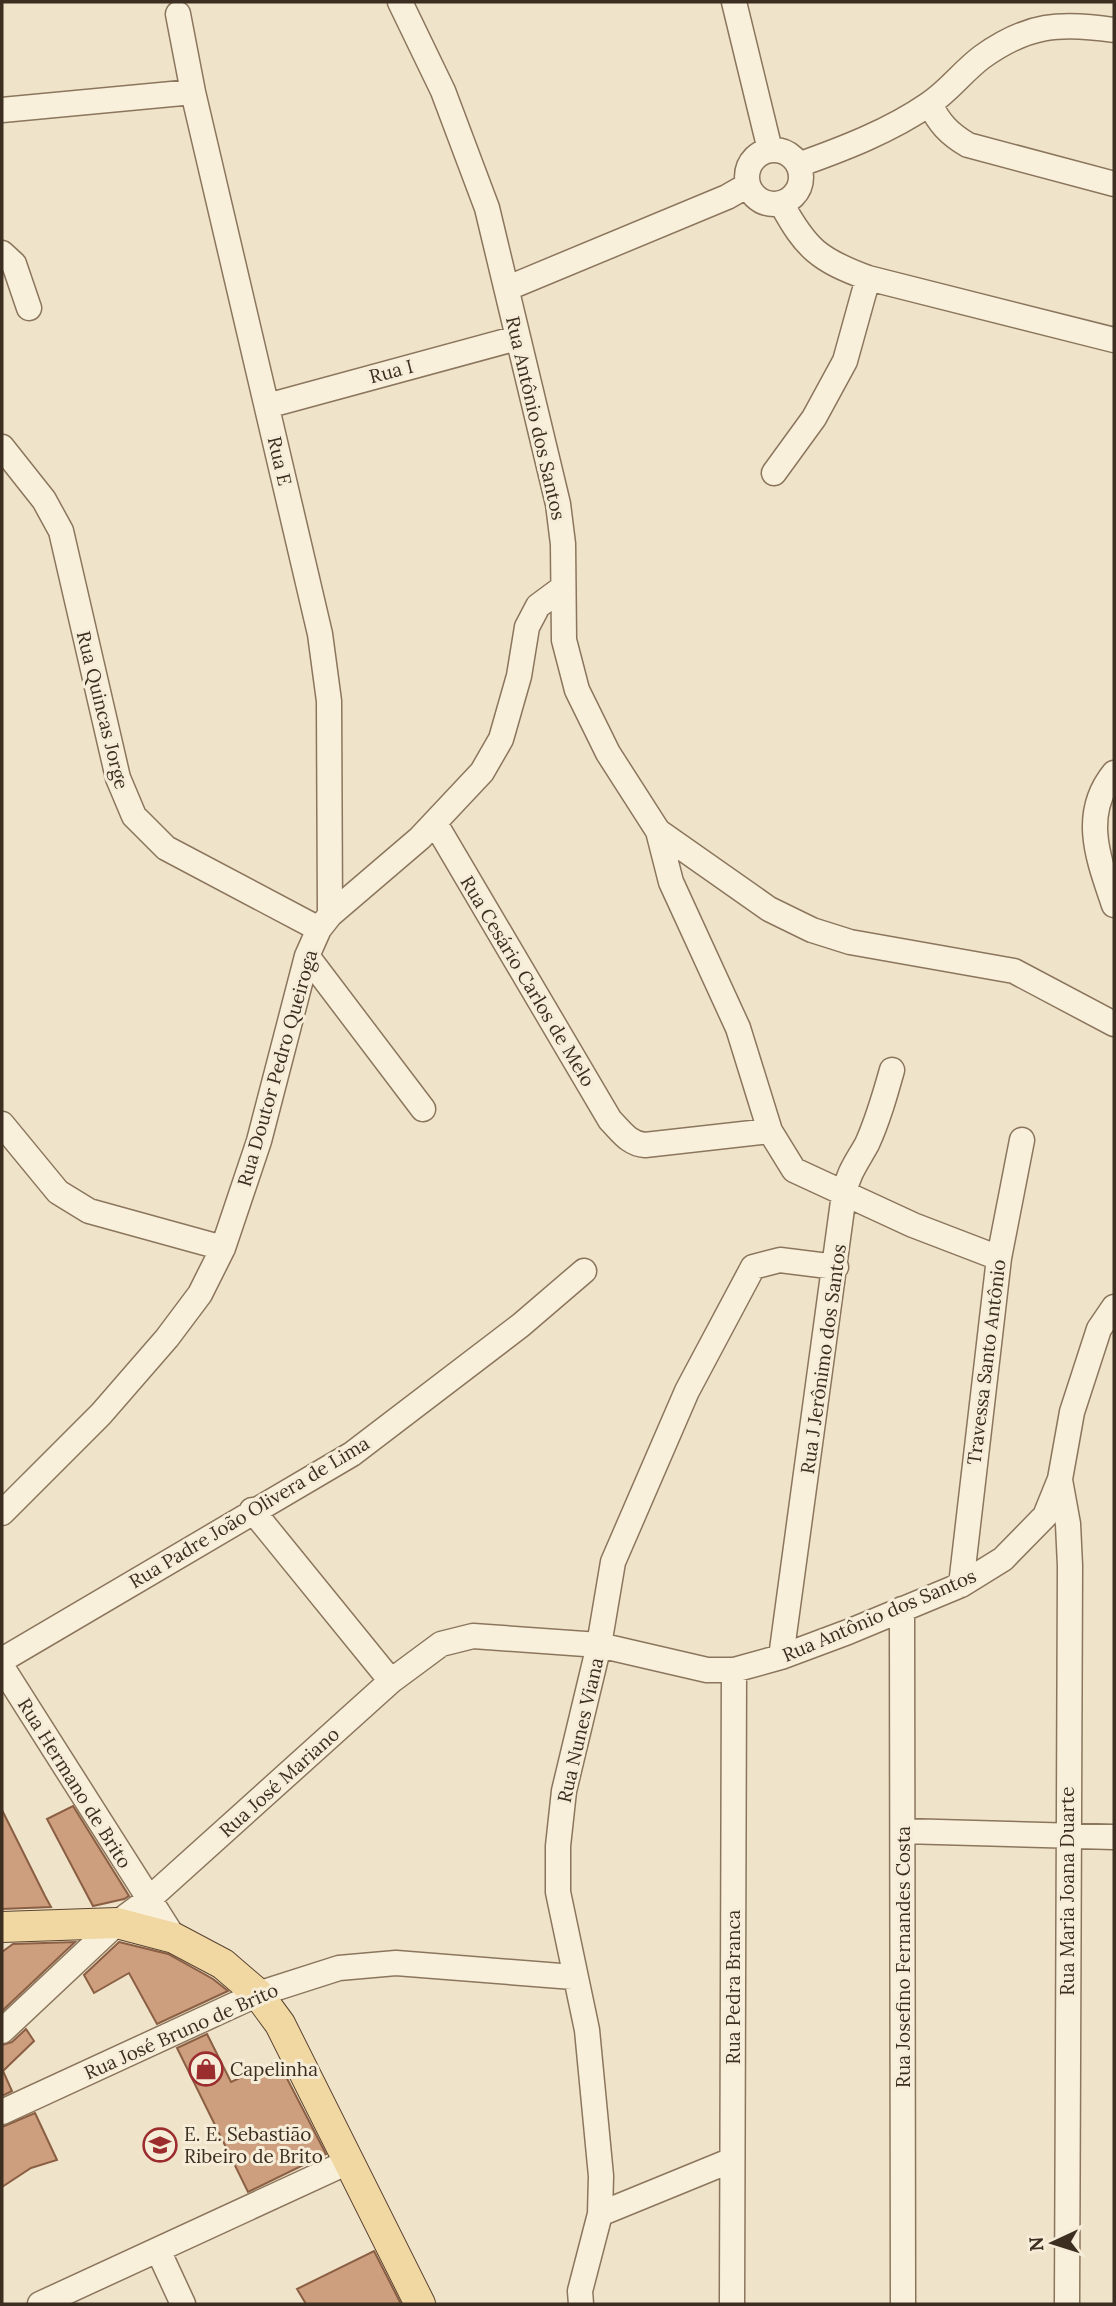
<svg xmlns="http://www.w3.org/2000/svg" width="1116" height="2306" font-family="Lora,serif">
  <rect width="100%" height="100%" fill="#efe3c9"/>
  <path fill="#cd9f7f" stroke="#8b5f43" stroke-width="2" d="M73 1806 129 1896 124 1899 93 1906 47 1819Z
    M2 1810 45 1896 51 1907 2 1909Z
    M75 1942 2 2011V1952L13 1944Z
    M119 1942 168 1954 213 1979 228 1991 157 2024 129 1973 94 1993 84 1975Z
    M26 2029 34 2041 3 2071 12 2091 2 2096V2045L12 2042Z
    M207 2034 231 2082 278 2061 326 2154 248 2192 177 2048Z
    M35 2113 57 2160 31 2168 2 2187V2127Z
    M374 2251 401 2304H306L297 2289Z"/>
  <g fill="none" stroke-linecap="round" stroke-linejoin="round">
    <defs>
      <path id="minor" d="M400 2 443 91 487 208 558 504 563 544 564 640 577 690 608 753 658 831 769 909 812 930 850 942 1014 971 1114 1024
        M734 2 770 150
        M178 14 193 92 320 634 329 701 330 915
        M930 104C939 123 949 134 968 145L1114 184
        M2 110 193 92
        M747 177a27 27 0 1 1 54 0a27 27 0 1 1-54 0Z
        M798 165C843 149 890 131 929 104 949 91 963 71 982 57 1028 24 1060 22 1114 30
        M781 203C806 249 819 260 868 278L1114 340
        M2 253 14 264 29 308
        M508 288 727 197 748 185
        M267 406 517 338
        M2 447 44 500 61 531 118 778 134 816 166 848 319 929
        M774 473 814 418 845 361 868 278
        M1114 773C1080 815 1099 860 1114 905
        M435 823 610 1120C621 1131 629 1144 645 1145L770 1131
        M658 831 671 882 738 1028 770 1131 794 1170 913 1225 999 1258
        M307 956 423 1109
        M2 1124 58 1192 89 1211 223 1248
        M1060 1480 1068 1524 1070 1566 1067 2304
        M252 1510 391 1681
        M2 1513 101 1414 167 1338 200 1294 223 1248 259 1141 307 956 319 929 330 915 420 838 482 772 501 739 519 676 527 627 538 606 561 589
        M961 1585 999 1258 1022 1140
        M902 1609 903 2304
        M781 1657 844 1194C848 1173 857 1162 867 1144 878 1120 885 1095 892 1070
        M2 1660 352 1454 521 1325 584 1271
        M2 1667 174 1938
        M903 1831 1114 1837
        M2 2031 117 1923 149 1899 391 1681 441 1644 473 1636 599 1645 707 1670H734L781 1657 848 1632 961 1585 1003 1559 1045 1516 1060 1479 1072 1412 1099 1329 1114 1307
        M2 2112 258 1994 339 1968 396 1963 573 1977
        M600 2214 732 2160
        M158 2250 183 2304
        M40 2304 348 2162
        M581 2304 580 2291 600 2214 601 2176 587 2030 558 1892V1846L564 1791 599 1645 613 1562 687 1391 753 1267 780 1260 836 1267
        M732 2304 734 1670"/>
      <path id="major" d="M2 1927 117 1923 174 1938 223 1964 258 1994 280 2024 420 2304"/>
    </defs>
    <use href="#minor" stroke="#8b765d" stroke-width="27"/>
    <use href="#major" stroke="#5a4431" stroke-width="32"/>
    <use href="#minor" stroke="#f9f0dc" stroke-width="24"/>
    <use href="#major" stroke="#f1d8a2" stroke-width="30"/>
  </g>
  <defs>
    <symbol id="shop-ring" viewBox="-11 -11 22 22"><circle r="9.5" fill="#f6edd8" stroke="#9b2d2e" stroke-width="1.5"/><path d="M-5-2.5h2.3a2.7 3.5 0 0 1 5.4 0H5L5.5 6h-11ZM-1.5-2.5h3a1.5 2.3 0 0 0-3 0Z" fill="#9b2d2e"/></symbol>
    <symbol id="school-ring" viewBox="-11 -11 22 22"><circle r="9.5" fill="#f6edd8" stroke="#9b2d2e" stroke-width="1.5"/><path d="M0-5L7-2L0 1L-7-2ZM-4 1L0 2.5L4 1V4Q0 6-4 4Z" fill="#9b2d2e"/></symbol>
  </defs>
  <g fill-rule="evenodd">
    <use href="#shop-ring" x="187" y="2050" width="38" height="38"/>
    <use href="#school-ring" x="141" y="2126" width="38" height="38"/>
  </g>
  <g text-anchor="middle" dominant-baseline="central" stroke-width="6" stroke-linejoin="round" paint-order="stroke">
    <g font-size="19" fill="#3c2e21" stroke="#f6edd8">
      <text transform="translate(391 371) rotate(-15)">Rua I</text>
      <text transform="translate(536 418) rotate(77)">Rua Antônio dos Santos</text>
      <text transform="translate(280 461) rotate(77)">Rua E</text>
      <text transform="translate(103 710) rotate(76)">Rua Quincas Jorge</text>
      <text transform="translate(528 981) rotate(59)">Rua Cesário Carlos de Melo</text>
      <text transform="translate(277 1068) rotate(-74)">Rua Doutor Pedro Queiroga</text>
      <text transform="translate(823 1359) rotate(-82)">Rua J Jerônimo dos Santos</text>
      <text transform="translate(986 1362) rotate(-83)">Travessa Santo Antônio</text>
      <text transform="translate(249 1512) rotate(-31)">Rua Padre João Olivera de Lima</text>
      <text transform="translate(879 1615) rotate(-23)">Rua Antônio dos Santos</text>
      <text transform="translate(580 1730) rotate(-77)">Rua Nunes Viana</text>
      <text transform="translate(279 1782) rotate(-42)">Rua José Mariano</text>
      <text transform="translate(75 1783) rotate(58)">Rua Hermano de Brito</text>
      <text transform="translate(1067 1891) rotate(-90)">Rua Maria Joana Duarte</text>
      <text transform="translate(903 1957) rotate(-90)">Rua Josefino Fernandes Costa</text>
      <text transform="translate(733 1987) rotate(-90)">Rua Pedra Branca</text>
      <text transform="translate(181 2031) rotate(-24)">Rua José Bruno de Brito</text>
    </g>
    <g font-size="19" fill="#3c2e21" stroke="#f6edd8" text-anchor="start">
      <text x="230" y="2069">Capelinha</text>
      <text x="184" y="2134">E. E. Sebastião<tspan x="184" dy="22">Ribeiro de Brito</tspan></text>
    </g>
  </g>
  <rect width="1116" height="2306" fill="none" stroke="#3c2e21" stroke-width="7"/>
  <g transform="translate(1053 2243) rotate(266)" stroke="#f6edd8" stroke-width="5" paint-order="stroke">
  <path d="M0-5L12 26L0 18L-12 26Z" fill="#3c2e21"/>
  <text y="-10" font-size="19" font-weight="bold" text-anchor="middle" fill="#3c2e21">N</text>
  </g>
</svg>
